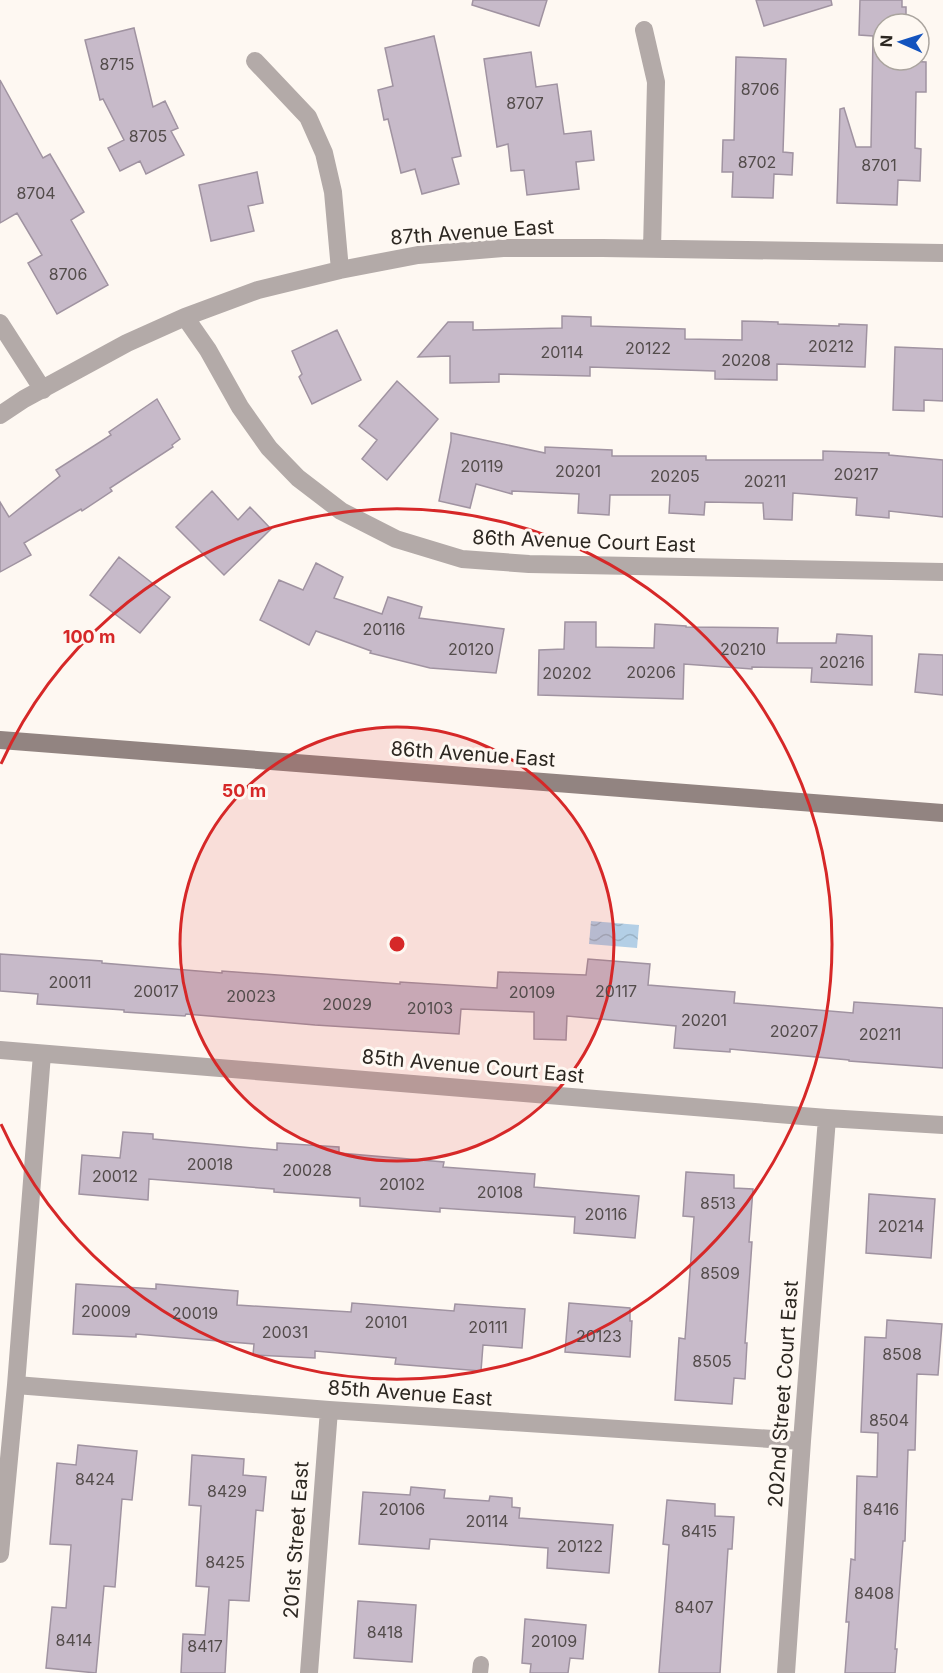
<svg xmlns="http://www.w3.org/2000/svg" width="943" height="1673" font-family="Inter,sans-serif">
  <defs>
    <pattern id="water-waves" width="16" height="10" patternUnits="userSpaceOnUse" patternTransform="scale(1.5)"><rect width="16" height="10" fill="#b3cfe6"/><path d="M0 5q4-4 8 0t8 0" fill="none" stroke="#9ab2c5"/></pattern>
  </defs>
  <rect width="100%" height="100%" fill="#fef8f2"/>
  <path fill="url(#water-waves)" d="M591 921 639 925 637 948 589 944Z"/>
  <path fill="#c7bac9" stroke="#a093a1" stroke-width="1.5" d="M473 0H547L539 26 472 5Z
    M756 0H831L832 5 764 26Z
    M860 0H902V7H906V24H883V60L926 62V92H916L915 148 921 149 920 181 898 180 897 205 837 203 840 109 844 108 856 147H871L873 36 859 35Z
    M134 28 153 107 165 101 178 128 171 131 184 155 146 174 140 161 120 171 108 148 124 140 103 99 100 100 85 40Z
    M434 36 461 156 452 158 459 184 422 194 415 169 401 173 388 119 384 120 378 90 393 86 385 48Z
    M531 52 536 87 557 84 564 134 591 131 594 160 576 162 579 189 527 195 524 170 511 171 508 144 497 147 484 59Z
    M736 57 786 59 783 152 793 153 792 175 774 174 773 198 732 197 733 172H722L723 140H734Z
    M0 80 43 158 50 154 84 212 71 220 108 285 57 314 28 263 42 255 17 213 0 223Z
    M257 172 263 203 248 206 254 231 211 241 199 185Z
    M562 316 591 317V326L685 329V339L742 340V321L778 322V324L839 326V324L867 325 865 367 777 364V380L715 379V371L590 367V376L499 374V382L450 383V356L418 357 448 322H473V330L562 328Z
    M337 330 361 380 312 404 299 377 302 374 292 351Z
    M895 347 943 349V401L924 400V411L893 410Z
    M397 381 438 419 387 480 362 459 377 440 359 426Z
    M157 399 180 439 172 445 173 447 110 488 112 491 82 511 81 509 24 543 31 555 0 572V502L9 517 60 476 56 470 111 435 109 432Z
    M451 433 545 453V447L612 450V456H706V460H823V451L889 453V455L943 460V517L889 511V518L856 515 857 498 793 493 792 520 764 519 763 503 705 502 704 515 669 513 670 495H610L609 515 578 513 579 494 512 491V494L476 484 470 508 439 501 451 441Z
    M212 491 238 520 250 507 271 529 224 575 176 527Z
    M119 557 170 597 140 633 90 595Z
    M316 563 343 577 334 598 382 614 388 597 422 607 419 618 504 629 496 673 430 668 370 653 371 651 316 631 309 645 260 620 279 580 303 590Z
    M565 622H596V647L654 648 655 624 686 626V627L778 628 777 643H836L837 634 872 636V685L811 682 812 668 752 667V669L684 664 683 699 538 695 539 650 564 649Z
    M919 654 943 655V695L915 692Z
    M0 954 102 961V963L222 973V971L400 984V982L497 988 498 972 586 975 588 959 650 964 648 985 735 992 734 1003 853 1013 854 1002 943 1008V1068L849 1061V1060L730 1049V1052L674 1048 676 1026 567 1016 566 1040 534 1039V1012L461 1009 459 1034 315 1025 186 1014 185 1016 124 1012V1010L37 1004 38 994 0 991Z
    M123 1132 153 1134V1139L277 1150V1143L339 1147V1153L444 1162 443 1167 535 1174 534 1187 639 1196 635 1238 574 1233 575 1217 440 1208V1212L360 1206V1198L274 1192V1189L149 1179 148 1200 79 1194 82 1155 120 1158Z
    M686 1172 734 1175V1188L753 1189 749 1242H752L745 1343H747L745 1379 734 1378 732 1404 675 1400 679 1338 685 1339 694 1217 683 1216Z
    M869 1194 935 1199 931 1258 866 1253Z
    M76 1284 156 1289V1284L238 1291 237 1305 351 1312 352 1303 454 1311 455 1304 525 1309 522 1348 483 1345 481 1371 395 1364 396 1358 315 1351V1358L253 1355 254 1344 136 1334V1337L73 1334Z
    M569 1303 630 1308V1321H632L630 1357 565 1352Z
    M887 1320 942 1324 938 1375 917 1374 915 1450H908L905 1541H903L895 1649H897L895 1673H845L849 1622H846L851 1559 855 1560 857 1476 877 1477 878 1433 861 1432 865 1337 886 1338Z
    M78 1445 137 1451 132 1500 122 1499 115 1587 104 1586 96 1673 46 1668 52 1607 66 1608 71 1545 50 1544 57 1463 76 1465Z
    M192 1455 244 1459 243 1475 266 1477 263 1511 256 1510 249 1601 229 1600 225 1673H181L183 1634 205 1635 209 1587 196 1586 201 1506 189 1505Z
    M411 1487 445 1490 444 1498 489 1501 490 1496 512 1498V1507L520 1508 519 1518 613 1525 609 1573 547 1568 548 1548 430 1539 429 1549 359 1544 363 1492 410 1495Z
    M667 1500 715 1504V1516L734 1517 732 1549H728L720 1673H659L669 1545 663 1544Z
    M358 1601 416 1605 412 1662 354 1658Z
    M525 1619 586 1625 583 1659 570 1658 568 1673H530L531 1664 522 1663Z"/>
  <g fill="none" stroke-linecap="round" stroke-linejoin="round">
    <path stroke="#b3aaa8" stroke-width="16" d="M480 1673 481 1664"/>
    <path stroke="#b3aaa8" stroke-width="18" d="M644 30 656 82 652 249
      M255 61 308 117 324 153 333 192 340 270
      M185 317 208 350 240 407 269 448 298 478 341 511 396 539 462 559 529 564 943 572
      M0 323 43 390
      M0 415 24 399 127 343 185 317 258 290 340 270 418 255 503 248H602L943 253
      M0 1050 827 1118 943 1125
      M16 1385 329 1410 802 1441
      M0 1554 16 1385 42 1054
      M309 1673 329 1410
      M786 1673 802 1441 827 1118"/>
    <path stroke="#928481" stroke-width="18" d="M0 740 943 813"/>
  </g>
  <circle cx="397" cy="944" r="217" fill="#d62828" fill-opacity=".12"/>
  <g fill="none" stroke="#d62828" stroke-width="3">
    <circle cx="397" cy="944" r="217"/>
    <path d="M1 764A435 435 0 1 1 1 1124"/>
  </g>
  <g text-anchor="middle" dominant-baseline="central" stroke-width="6" stroke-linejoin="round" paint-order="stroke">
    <g font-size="16" fill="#534c4b">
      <text x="117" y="64">8715</text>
      <text x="760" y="89">8706</text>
      <text x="525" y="103">8707</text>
      <text x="148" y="136">8705</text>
      <text x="757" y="162">8702</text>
      <text x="879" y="165">8701</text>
      <text x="36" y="193">8704</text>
      <text x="68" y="274">8706</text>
      <text x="831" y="346">20212</text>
      <text x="648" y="348">20122</text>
      <text x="562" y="352">20114</text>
      <text x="746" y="360">20208</text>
      <text x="482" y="466">20119</text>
      <text x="578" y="471">20201</text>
      <text x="856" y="474">20217</text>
      <text x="675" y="476">20205</text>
      <text x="765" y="481">20211</text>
      <text x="384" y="629">20116</text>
      <text x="471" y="649">20120</text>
      <text x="743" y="649">20210</text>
      <text x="842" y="662">20216</text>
      <text x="651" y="672">20206</text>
      <text x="567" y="673">20202</text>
      <text x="70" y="982">20011</text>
      <text x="156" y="991">20017</text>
      <text x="616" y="991">20117</text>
      <text x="532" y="992">20109</text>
      <text x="251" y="996">20023</text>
      <text x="347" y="1004">20029</text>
      <text x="430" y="1008">20103</text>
      <text x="704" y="1020">20201</text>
      <text x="794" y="1031">20207</text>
      <text x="880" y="1034">20211</text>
      <text x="210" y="1164">20018</text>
      <text x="307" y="1170">20028</text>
      <text x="115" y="1176">20012</text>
      <text x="402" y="1184">20102</text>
      <text x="500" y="1192">20108</text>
      <text x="718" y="1203">8513</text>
      <text x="606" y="1214">20116</text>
      <text x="901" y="1226">20214</text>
      <text x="720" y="1273">8509</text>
      <text x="106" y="1311">20009</text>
      <text x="195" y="1313">20019</text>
      <text x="386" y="1322">20101</text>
      <text x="488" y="1327">20111</text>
      <text x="285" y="1332">20031</text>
      <text x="599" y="1336">20123</text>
      <text x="902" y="1354">8508</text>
      <text x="712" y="1361">8505</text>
      <text x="889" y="1420">8504</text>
      <text x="95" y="1479">8424</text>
      <text x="227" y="1491">8429</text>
      <text x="402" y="1509">20106</text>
      <text x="881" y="1509">8416</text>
      <text x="487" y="1521">20114</text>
      <text x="699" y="1531">8415</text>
      <text x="580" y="1546">20122</text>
      <text x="225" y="1562">8425</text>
      <text x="874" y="1593">8408</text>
      <text x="694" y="1607">8407</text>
      <text x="385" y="1632">8418</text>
      <text x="74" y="1640">8414</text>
      <text x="554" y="1641">20109</text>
      <text x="205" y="1646">8417</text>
    </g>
    <g font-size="20" fill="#2c2721" stroke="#fef8f2">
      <text transform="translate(472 232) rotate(-4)">87th Avenue East</text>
      <text transform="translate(584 541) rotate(2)">86th Avenue Court East</text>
      <text transform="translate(473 754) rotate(4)">86th Avenue East</text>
      <text transform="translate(473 1066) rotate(5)">85th Avenue Court East</text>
      <text transform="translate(410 1393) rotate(4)">85th Avenue East</text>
      <text transform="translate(783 1394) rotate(-86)">202nd Street Court East</text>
      <text transform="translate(296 1540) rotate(-86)">201st Street East</text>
    </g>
  </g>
  <circle cx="397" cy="944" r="9" fill="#d62828" stroke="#fef8f2" stroke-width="3"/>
  <g font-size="18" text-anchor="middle" font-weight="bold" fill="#d62828" stroke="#fef8f2" stroke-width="6" stroke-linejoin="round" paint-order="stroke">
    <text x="89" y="643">100 m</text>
    <text x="244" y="797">50 m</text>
  </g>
  <g transform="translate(901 42) rotate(273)"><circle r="28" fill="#fef8f2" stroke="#aaa49e" stroke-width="1.5"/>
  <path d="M0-4.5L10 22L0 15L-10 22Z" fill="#1353be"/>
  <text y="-9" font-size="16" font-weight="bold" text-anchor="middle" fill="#2c2721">N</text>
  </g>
</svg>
